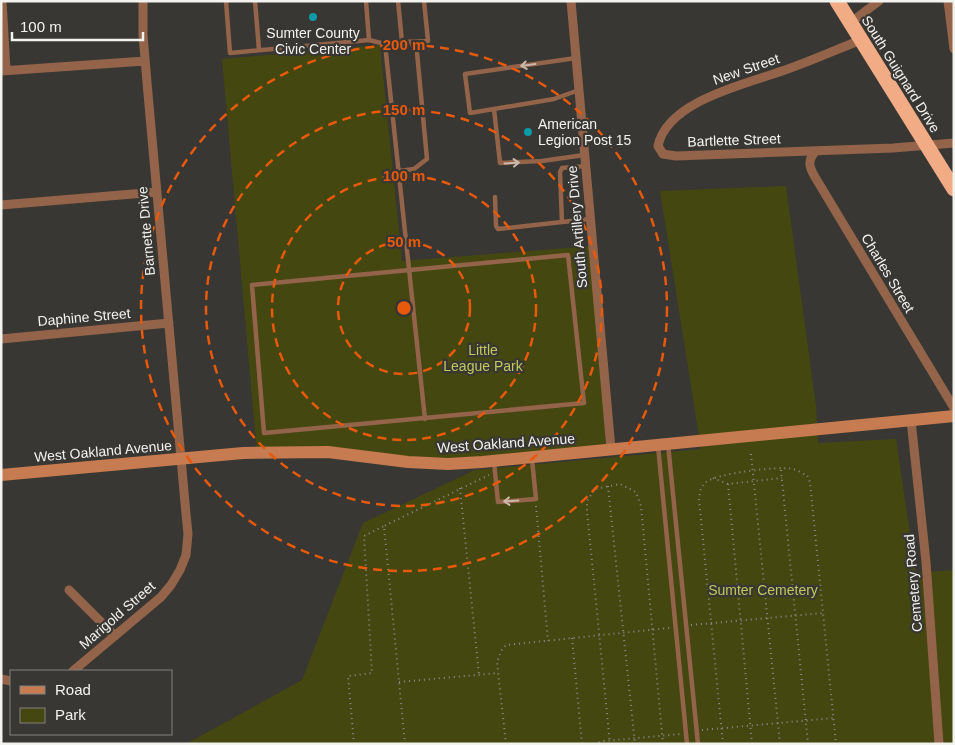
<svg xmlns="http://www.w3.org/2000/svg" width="955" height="745" font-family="Helvetica,sans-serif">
  <rect width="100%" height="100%" fill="#383733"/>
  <path fill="#454710" d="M380 45 402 261 592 246 611 449 482 462 257 453 222 59Z
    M786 186 816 406 818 443 896 439 916 573 954 570V744H186L302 680 363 523 475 470 701 449 660 191Z"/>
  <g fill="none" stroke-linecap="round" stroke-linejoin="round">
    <path stroke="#8c8b88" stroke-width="2" stroke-dasharray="1 4" stroke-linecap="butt" d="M751 454 780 744
      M781 470 808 744
      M713 478 728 484 782 478
      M728 484 752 744
      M608 486 635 744
      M460 488 479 675
      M536 506 548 641
      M691 625 823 613
      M572 638 582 744
      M399 682 498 673
      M702 730 834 718
      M354 744 348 676 372 673 364 536 384 526
      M405 744 384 526 489 475
      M506 744 497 662 501 651 506 645 669 628
      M594 744 604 741 681 734
      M610 744 587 511V501L595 489 620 484 636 492 641 506 663 744
      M723 744 699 499C700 493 700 487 706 482 717 473 779 466 793 469 798 470 803 474 807 475L810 482 836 744"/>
    <path stroke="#936449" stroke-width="4.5" d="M226 1 230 53 369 40 385 44
      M255 1 259 50
      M366 1 369 40
      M398 1 402 42 385 44 425 419
      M402 42 428 41 424 1
      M576 58 465 74 470 113 554 99 579 90
      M494 109 500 163 542 161 584 155
      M586 166 562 168 560 172 562 222 590 219
      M399 171 414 169 427 159 416 42
      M495 197 496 226 498 229 562 222
      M568 255 584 403 264 433 252 285Z
      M668 444 698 744
      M658 446 687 744
      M494 462 498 502 536 499 532 459"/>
    <path stroke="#936449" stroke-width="9" d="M2 1 6 70
      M571 1 611 449
      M948 1 954 49
      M850 23 879 1
      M861 40C835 50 809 62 782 71 746 84 667 101 658 146L663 154 676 156 893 148 954 143
      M1 71 145 61
      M816 151C807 160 809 167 815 177L954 408
      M1 205 157 192
      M1 339 169 323
      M911 420 926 562 939 744
      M69 590 115 636
      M73 671 161 597 171 585 180 570 186 555 188 534 186 514 148 94 143 35V1
      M1 679 11 681"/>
    <path stroke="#c67b50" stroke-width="12" d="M1 475 243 453 328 452 408 462 448 464 482 462 954 416"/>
    <path stroke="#f2ac85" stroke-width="15" d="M837 1 954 189"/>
  </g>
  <defs><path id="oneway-shaft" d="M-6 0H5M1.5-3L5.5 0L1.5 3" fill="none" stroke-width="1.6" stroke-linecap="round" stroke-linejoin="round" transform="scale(1.25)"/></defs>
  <g stroke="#ccb9ad">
    <use href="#oneway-shaft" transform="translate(528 65) rotate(172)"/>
    <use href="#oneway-shaft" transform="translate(512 163) rotate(-4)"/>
    <use href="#oneway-shaft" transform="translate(511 501) rotate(176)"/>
  </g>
  <g fill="none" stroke="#e8590c" stroke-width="2.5" stroke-dasharray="9 6">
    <circle cx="404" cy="308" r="66"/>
    <circle cx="404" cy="308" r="132"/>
    <circle cx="404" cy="308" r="198"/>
    <circle cx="404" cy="308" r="263"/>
  </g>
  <g fill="#0f9aa8" stroke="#383733" stroke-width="2">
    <circle cx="313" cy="17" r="5"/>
    <circle cx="528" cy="132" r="5"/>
  </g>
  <g text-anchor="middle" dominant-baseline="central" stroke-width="4.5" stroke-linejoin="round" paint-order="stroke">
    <g font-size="14" fill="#f2f2ef" stroke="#383733">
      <text x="313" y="33">Sumter County<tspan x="313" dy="16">Civic Center</tspan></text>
      <text x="538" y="124" text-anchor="start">American<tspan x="538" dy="16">Legion Post 15</tspan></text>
    </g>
    <g font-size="14" fill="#f2f2ef" stroke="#383733">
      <text transform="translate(746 69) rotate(-19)">New Street</text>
      <text transform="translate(901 74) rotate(58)">South Guignard Drive</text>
      <text transform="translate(734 140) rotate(-2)">Bartlette Street</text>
      <text transform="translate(577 227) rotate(-95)">South Artillery Drive</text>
      <text transform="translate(146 231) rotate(-95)">Barnette Drive</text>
      <text transform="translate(888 273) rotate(59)">Charles Street</text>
      <text transform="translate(84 317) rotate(-5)">Daphine Street</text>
      <text transform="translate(506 443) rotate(-4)">West Oakland Avenue</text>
      <text transform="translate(103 451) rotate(-5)">West Oakland Avenue</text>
      <text transform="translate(913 583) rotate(-95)">Cemetery Road</text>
      <text transform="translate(117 615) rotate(-41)">Marigold Street</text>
    </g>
    <g font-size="14" fill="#c2c85c" stroke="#383733">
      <text x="483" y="350">Little<tspan x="483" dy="16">League Park</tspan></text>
      <text x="763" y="590">Sumter Cemetery</text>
    </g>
  </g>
  <circle cx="404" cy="308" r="8" fill="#e8590c" stroke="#383733" stroke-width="2.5"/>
  <g font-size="15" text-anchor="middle" font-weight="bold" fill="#e8590c" stroke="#383733" stroke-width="4.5" stroke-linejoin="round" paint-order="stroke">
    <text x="404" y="50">200 m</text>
    <text x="404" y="115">150 m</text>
    <text x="404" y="181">100 m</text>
    <text x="404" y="247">50 m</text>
  </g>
  <rect width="955" height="745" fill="none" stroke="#f2f2ef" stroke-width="5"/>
  <rect x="10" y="670" width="162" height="65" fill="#383733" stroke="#82827e"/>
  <rect x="20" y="686" width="25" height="8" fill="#c67b50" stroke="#82827e"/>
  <text x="55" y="695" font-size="15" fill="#f2f2ef">Road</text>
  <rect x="20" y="708" width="25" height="15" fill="#454710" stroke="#82827e"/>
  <text x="55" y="720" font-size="15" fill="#f2f2ef">Park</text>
  <path d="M12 32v8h131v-8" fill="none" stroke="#f2f2ef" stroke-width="2.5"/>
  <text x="20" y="32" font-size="15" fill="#f2f2ef" stroke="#383733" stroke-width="4" paint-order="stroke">100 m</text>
</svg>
